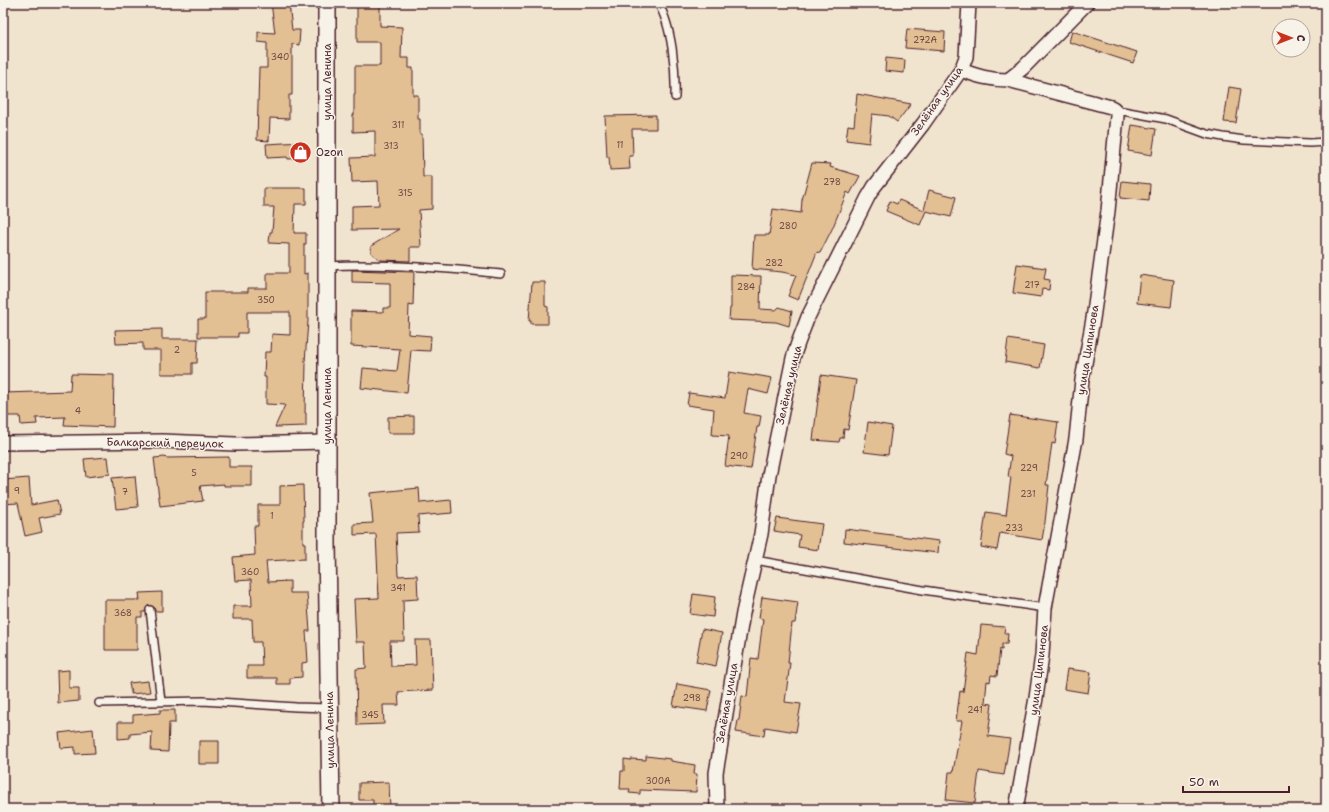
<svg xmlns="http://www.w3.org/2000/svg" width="1329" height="812" font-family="'Shantell Sans',sans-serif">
  <rect width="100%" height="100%" fill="#f1e4cf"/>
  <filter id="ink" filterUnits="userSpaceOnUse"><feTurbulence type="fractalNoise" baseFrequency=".025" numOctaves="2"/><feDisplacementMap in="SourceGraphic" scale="8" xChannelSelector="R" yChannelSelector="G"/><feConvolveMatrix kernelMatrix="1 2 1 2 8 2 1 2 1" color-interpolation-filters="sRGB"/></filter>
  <g filter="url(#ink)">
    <path fill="#e3c094" stroke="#4a1f2b" d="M271 3H289L292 30H300L299 45 292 44V95H289V119L270 118 269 141 257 140 259 68H267V43L258 42V32L275 33Z
      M357 3H380V26L402 27 401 58H409V68H413V95H418V119H420V134H422L423 177H432V209L419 210 421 247H410V261L380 260 371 253V246L399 229 352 230V206L379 205 378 181 352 182 351 158 375 157V131L353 132V115H354V94H355V66H380V42H357Z
      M907 29 945 32 944 51 905 48Z
      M1072 31 1137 52 1133 63 1069 42Z
      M886 58 905 60 904 73 885 71Z
      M1229 87 1241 89 1236 123 1224 122Z
      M857 94 911 104 897 122 889 116 872 114 869 143 846 140 848 125 854 126Z
      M656 115V129H632L633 156H629L630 169 610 170 609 157H607L605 116Z
      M1132 125 1156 129 1152 155 1128 151Z
      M302 142 303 158 288 159 287 157 267 158 266 144Z
      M812 163 831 164 830 167 860 176 850 194 847 192 833 227 820 253 817 252 798 300 788 296 796 275 782 272 752 269 754 235H769L773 209 801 213 802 200Z
      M1122 181 1150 184 1149 201 1120 198Z
      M264 188H306V204H295L294 233H306V244H304V274L308 273V321L305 362H306L305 413H306V426L275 427 285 405 266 404V377H264L265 352H271L272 334 290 335V312H247V333H238V337H198V319H205V292H248V288H267V273H289V244L269 243 270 232H272L274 207H264Z
      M929 190 956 197 951 217 926 211 920 225 886 211 890 201 897 204 899 200 924 210Z
      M1017 264 1046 268 1044 279 1050 280 1049 290 1042 289 1041 297 1013 293Z
      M352 270 414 272 413 306 409 305 408 334 431 336 430 351 411 350 407 393 361 388 363 368 397 371 400 349 351 346V311L383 312V308H390V283L352 282Z
      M731 275 761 276 760 309 776 310 779 307 792 311 789 326 776 322 729 320 730 308H731Z
      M1140 275 1174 280 1171 307 1137 303Z
      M532 282H545V306L548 307V324H531V321H529Z
      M162 329V339H198L197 363H192V374H161V350H143V343L116 344 115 330Z
      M1008 339 1044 345 1040 368 1005 362Z
      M729 372 754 376 755 375 772 378 768 394 748 389 744 413 761 416 759 427H757L751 469 725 466 729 436 712 435 714 409 687 405 689 393 725 398Z
      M71 374 114 375 113 427 64 425 65 417 36 418 37 424 21 425 20 416H3V393L70 391Z
      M821 375 856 380 848 430 844 429 843 438H840L839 442 813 440Z
      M1010 415 1058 422 1055 444 1052 443 1046 485H1049L1045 522 1042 540 1000 533 997 550 981 547 986 512 1006 515 1011 477H1008L1011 456 1004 454Z
      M414 416V433H388V417Z
      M868 422 892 426 888 455 864 452Z
      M108 457 110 474 86 477 84 459Z
      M165 457 166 458 229 457V467H252V486H224V484L200 486 203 501 160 506 154 458Z
      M135 476 138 507 116 509 112 478Z
      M29 478 31 505 57 500 60 514 39 518 42 532 25 536 18 503 3 504V480Z
      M303 485 304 521H303V543H305V559L266 561 268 582 290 581V593H307L310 631H306L308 662 302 663V677L290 678V684H277V678H247V666H262L261 642H253L252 619H233V606H252L251 580 235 581 233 557 255 555 254 526H258V505H280V486Z
      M419 488 420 503 451 500 452 513 418 516 419 532 396 533 398 576 417 575 418 599 403 600 404 641H390L391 666 416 665 415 640H431L433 690 398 692 399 705H383L384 724 357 725 356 669 366 668 365 642H356L354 599 379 598 376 534 354 535V524L373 523 370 493Z
      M777 518 822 524 818 550 798 547 800 535 774 531Z
      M845 529 939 541 938 553 844 542Z
      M162 592V611H155L154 607 149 605 146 608 145 612H142V617H137V650H105V600H140L139 593Z
      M693 594 715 597 713 617 690 614Z
      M762 597 798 602 795 623H792L788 663H790L785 702 801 704 796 732 765 727 764 736 736 732 738 720H739L742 696 747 697 751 658 758 659 763 619 759 618Z
      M981 625 1005 627 1004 633 1008 634 1007 644H1002V650L1000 649 997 676 991 675 990 682 987 681 985 703 992 704 988 736 1010 739 1004 775 979 771 975 803 946 800 949 772H953L962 721H956L960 691 963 692 968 653 978 655Z
      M702 629 722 633 716 666 696 662Z
      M1067 669 1091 672 1088 693 1064 689Z
      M69 670V688H79V701L58 703 57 671Z
      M148 681 150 692 131 694 129 683Z
      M677 684 711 690 707 711 673 706Z
      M160 710H175V723H169L168 752 151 751 152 732 130 734V738L118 739V722H133V715L160 713Z
      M93 729 95 753 75 754V747L61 748 59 733Z
      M199 741H219V764H199Z
      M646 756 671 759V761L695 765 694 774H697L696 792 640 790V794L629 793 630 789H620L621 771H624V759L631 760V759L646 760Z
      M389 782 390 809H373V800H359V783Z"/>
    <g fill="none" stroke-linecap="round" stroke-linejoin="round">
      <defs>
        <path id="service" d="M658 3C672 26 676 70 675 97
          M1117 112 1123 111 1166 119 1207 134 1223 137 1244 140 1310 143 1326 142
          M327 266C385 263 443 268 501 274
          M755 560 923 590 1045 608
          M150 610 161 701
          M99 703 203 701 296 707 330 708"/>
        <path id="minor" d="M961 70C977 76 990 80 1008 80
          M3 443 162 441 235 444 327 442
          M717 809 716 773 743 613 761 534 769 475 793 358 798 343 808 317 868 197 874 187 923 124 961 70 966 57 969 3
          M1016 809 1036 698 1042 655 1045 608 1076 439 1082 380 1093 319 1108 211 1117 116C1117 111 1116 109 1111 107L1008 80 1023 68 1087 3"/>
        <path id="tertiary" d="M327 3V543L331 809"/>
      </defs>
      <use href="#service" stroke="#4a1f2b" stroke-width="10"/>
      <use href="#minor" stroke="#4a1f2b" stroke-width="16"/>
      <use href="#tertiary" stroke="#4a1f2b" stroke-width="20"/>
      <use href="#service" stroke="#f7f3e8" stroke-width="7"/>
      <use href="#minor" stroke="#f7f3e8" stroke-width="13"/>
      <use href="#tertiary" stroke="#f7f3e8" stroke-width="17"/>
    </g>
  </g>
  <defs>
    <symbol id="shop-disc" viewBox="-11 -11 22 22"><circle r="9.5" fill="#c8321e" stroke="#f7f3e8"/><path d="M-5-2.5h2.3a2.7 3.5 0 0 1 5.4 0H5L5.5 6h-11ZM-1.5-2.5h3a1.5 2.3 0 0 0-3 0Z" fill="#fff"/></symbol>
  </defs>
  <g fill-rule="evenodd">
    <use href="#shop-disc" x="288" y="140" width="25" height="25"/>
  </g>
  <g text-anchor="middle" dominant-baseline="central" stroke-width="3" stroke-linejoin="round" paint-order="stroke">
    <g font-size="9" fill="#704745">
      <text x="925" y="40">272А</text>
      <text x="280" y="57">340</text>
      <text x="398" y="125">311</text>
      <text x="620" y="145">11</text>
      <text x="391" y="146">313</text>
      <text x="832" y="182">278</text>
      <text x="405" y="193">315</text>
      <text x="788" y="226">280</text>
      <text x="774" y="263">282</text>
      <text x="1032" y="285">217</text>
      <text x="746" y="287">284</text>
      <text x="266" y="300">350</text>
      <text x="177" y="350">2</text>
      <text x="78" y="411">4</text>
      <text x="739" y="456">290</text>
      <text x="1029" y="468">229</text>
      <text x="194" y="473">5</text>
      <text x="17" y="491">9</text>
      <text x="125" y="492">7</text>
      <text x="1028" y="494">231</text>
      <text x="272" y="516">1</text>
      <text x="1014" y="528">233</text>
      <text x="250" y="572">360</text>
      <text x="398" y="588">341</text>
      <text x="123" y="613">368</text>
      <text x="692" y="698">298</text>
      <text x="975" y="710">241</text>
      <text x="370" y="715">345</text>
      <text x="658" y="781">300А</text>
    </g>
    <g font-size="11" fill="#4a1f2b" stroke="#f7f3e8">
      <text transform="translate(327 82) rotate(-90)">улица Ленина</text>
      <text transform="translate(937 101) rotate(-55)">Зелёная улица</text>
      <text transform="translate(1088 350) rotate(-81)">улица Ципинова</text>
      <text transform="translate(789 385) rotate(-77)">Зелёная улица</text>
      <text transform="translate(327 406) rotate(-90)">улица Ленина</text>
      <text transform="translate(165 443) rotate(1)">Балкарский переулок</text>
      <text transform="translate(1039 670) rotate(-83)">улица Ципинова</text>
      <text transform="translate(727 703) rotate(-80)">Зелёная улица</text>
      <text transform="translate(330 730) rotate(-91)">улица Ленина</text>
    </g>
    <g font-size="11" fill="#4a1f2b" stroke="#f7f3e8" text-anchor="start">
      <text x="316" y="152">Ozon</text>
    </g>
  </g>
  <rect width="1329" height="812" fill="none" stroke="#f7f3e8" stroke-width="16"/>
  <rect x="8" y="8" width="1313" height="796" fill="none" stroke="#4a1f2b" stroke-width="1.5" filter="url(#ink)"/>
  <g transform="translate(1291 38) rotate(90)"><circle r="19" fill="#f7f3e8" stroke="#b29e9c"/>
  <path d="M0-3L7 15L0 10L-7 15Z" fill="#c8321e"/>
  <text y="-6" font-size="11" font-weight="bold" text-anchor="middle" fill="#4a1f2b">С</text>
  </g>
  <path d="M1183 786v6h106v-6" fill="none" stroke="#4a1f2b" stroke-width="2"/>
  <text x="1189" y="786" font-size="12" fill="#4a1f2b" stroke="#f7f3e8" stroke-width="3" paint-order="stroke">50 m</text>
</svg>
